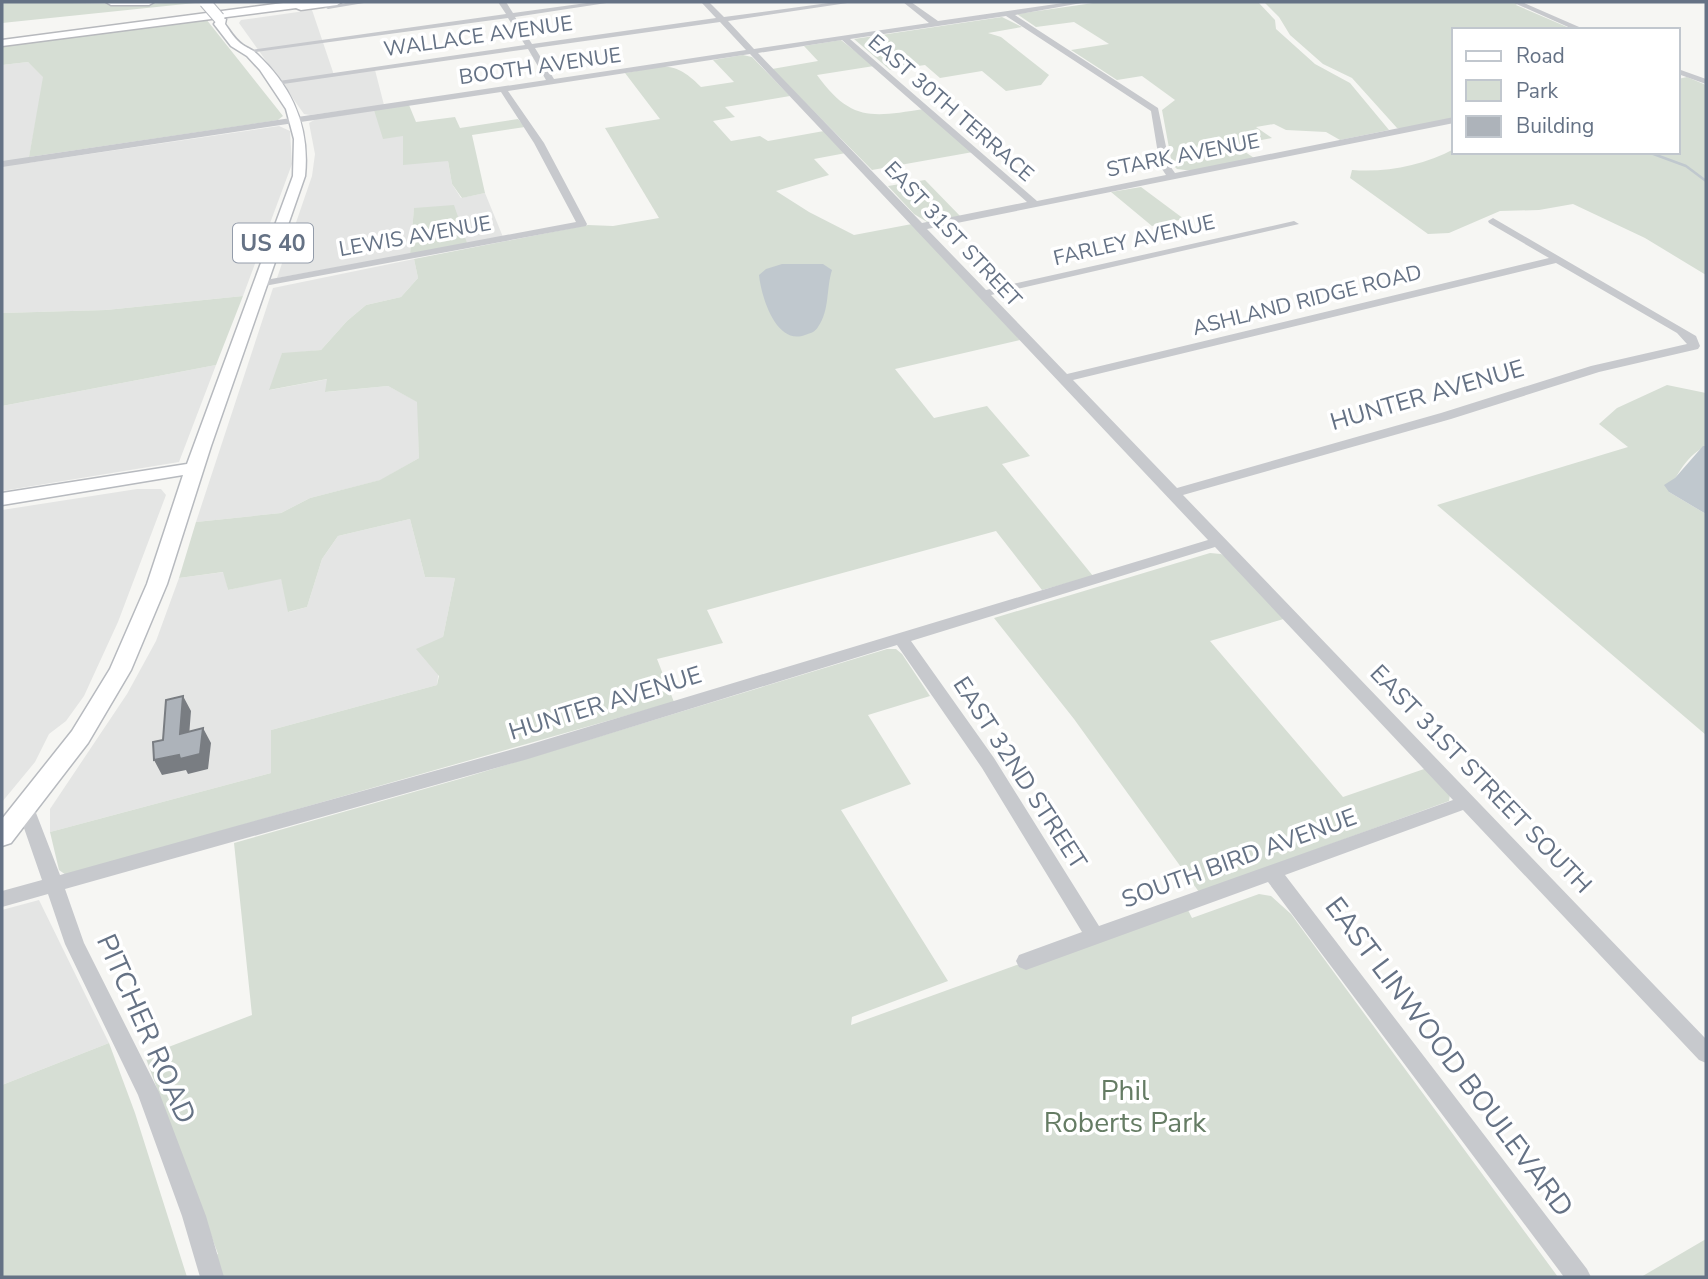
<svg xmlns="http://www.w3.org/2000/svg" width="1708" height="1279" font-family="'Nunito Sans',sans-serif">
  <rect width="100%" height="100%" fill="#f6f6f3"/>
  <path fill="#e4e5e4" d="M312 10 334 75 375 70 384 105 310 115 304 114 239 23 241 20Z
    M28 62 44 77 28 163 279 126 290 131 292 164 243 296 106 310 2 313V65Z
    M374 110 403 136 448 161 452 184 461 198 485 193 503 237 467 243 414 209 410 254 277 278 312 176 315 154 309 123 316 119Z
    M414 259 418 278 401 297 366 305 347 321 321 350 282 354 270 390 328 379 326 392 388 386 418 402 419 458 381 480 310 498 281 513 196 522 273 288Z
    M216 365 179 462 2 491V406Z
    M137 489H161L166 495 118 622 84 696 66 721 49 734 35 762 2 802V510Z
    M410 519 425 577 455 578 443 637 437 685 271 730V773L50 832V809L127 694 156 641 179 578 224 572 228 590 281 578 289 612 307 607 322 559 338 536Z
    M39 900 109 1043 2 1085V910Z"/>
  <path fill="#d6ded4" d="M2 2 137 4 193 2 195 3 2 23Z
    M1100 2H1258L1275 20 1276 29 1315 64 1350 83 1389 130 1340 140 1326 132 1286 130 1274 124 1256 127 1272 138 1235 145 1254 158 1193 171 1177 169 1172 164 1162 110 1175 100 1142 76 1117 80 1071 50 1109 44 1074 22 1036 27 1017 14Z
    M1264 2H1520L1516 5 1574 30H1454V118L1401 129 1397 128 1352 78 1323 64 1290 35 1279 17Z
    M1002 17 1022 27 988 33 1001 37 1049 75 1041 85 1006 91 982 71 940 78 925 65 890 70 854 39Z
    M206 19 283 116 278 120 259 123 29 157 43 77 28 62 2 65V45Z
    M841 40 874 66 817 75C851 122 872 117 924 109L973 152 872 170 772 69 818 61 804 46Z
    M743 55 752 57 790 96 725 107 735 117 713 121 731 141 760 136 768 141 824 131 846 153 814 159 829 175 776 191 809 212 854 235 912 224 1020 340 895 369 934 418 987 406 1030 456 1002 464 1093 576 1042 590 996 531 707 610 723 643 657 659 674 702 66 875 59 870 50 832 271 773V730L437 685 439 676 416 649 443 637 455 578 425 577 410 519 338 536 322 559 307 607 288 612 281 579 228 590 223 572 179 578 196 522 281 513 310 498 380 480 419 458 417 402 388 386 325 392 327 379 269 390 282 353 321 350 347 321 366 305 401 297 418 278 414 259 588 225 613 226 659 218 605 128 660 119 625 73C663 67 672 58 701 87L734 82 713 60Z
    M1687 77 1706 85V275L1645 238 1573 204 1539 210 1500 211 1449 233 1428 234 1350 178 1352 170C1386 173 1424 165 1454 149V152H1678V79Z
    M409 105 416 122 455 117 460 128 518 119 525 127 472 135 485 193 462 198 452 184 448 161 403 165V136L383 139 374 110Z
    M925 180 961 217 927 222 914 214 888 186Z
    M1141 187 1184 219 1152 226 1111 192Z
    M454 205 467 243 410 254 414 208Z
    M243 296 216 365 2 406V313L106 310Z
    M1667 385 1706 393V446C1689 454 1676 474 1669 492L1706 514V735L1437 505 1628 447 1599 424 1617 408Z
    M1210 553 1221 554 1231 560 1287 618 1210 641 1343 797 1427 768 1450 794 1449 801 1199 892 1074 719 994 618Z
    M887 649H896L902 654 930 696 868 715 911 784 841 810 948 981 852 1017 851 1025 1185 904 1192 918 1259 894 1271 896 1291 914 1558 1277H212L207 1259 218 1254 145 1056 252 1015 234 843 463 778Z
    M109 1043 135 1113 187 1277H2V1085Z
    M1706 1239V1277H1641Z"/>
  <path fill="#c0c8ce" d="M782 264H823L832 270C826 289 830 310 818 327 815 332 811 333 805 335 776 346 761 296 759 275L766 269Z
    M1703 446H1706V514L1669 492 1664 485 1675 478Z"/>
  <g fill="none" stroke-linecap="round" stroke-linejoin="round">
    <path stroke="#c0c8ce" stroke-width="2.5" d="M1648 152 1686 166 1706 181"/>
    <defs>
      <path id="major" d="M218 19H226L225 24C230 31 235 40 243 45 247 48 252 49 257 54 293 88 310 127 305 176L211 446 167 584 131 670 88 743 11 843 2 846V819L72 731 110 669 147 584 183 475 2 505V493L187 464 293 176 294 139 286 109 260 70 247 56 231 46 214 24Z"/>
      <path id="highway" d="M106 2H154L149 5H111Z
        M291 2H342L337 5 301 10 296 8 2 46V40Z"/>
    </defs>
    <use href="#major" stroke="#b7babf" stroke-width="3"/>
    <use href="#highway" stroke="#b7b9bd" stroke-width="3"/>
    <path fill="#c7c9cd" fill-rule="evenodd" d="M351 2H370L328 9 324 7Z
      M498 2H506L513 13 594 2H613L515 17 532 44 716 18 701 2H709L724 17 836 2H854L728 21 754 49 929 23 903 2H911L938 21 1070 2H1087L1015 15 1158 108 1170 166 1175 173 1454 117V123L927 229 986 290 1294 221 1299 224 991 295 1067 374 1549 258 1489 223 1488 221 1493 218 1696 336 1700 346 1698 349 1599 372 1451 419 1183 495 1706 1039V1063L1699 1060 1463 810 1285 875 1587 1269 1591 1277H1564L1268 882 1026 970 1019 967 1016 961 1019 955 1082 932 982 768 897 645 528 759 65 889 84 943 159 1092 206 1216 224 1277H200L182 1216 138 1095 65 944 48 894 2 907V891L42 880 16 805 19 800 25 798 31 800 60 875 528 745 1208 540 750 54 508 91 544 143 587 224 586 226 259 287 255 286V282L576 222 534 143 501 92 2 167V161L546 80 528 49 276 85 272 82 525 45 508 18 248 53 244 51 506 14ZM1006 16 1151 111 1160 166 1166 175 1037 201 850 39ZM720 22 746 50 554 79 535 48ZM842 40 1027 202 922 223 758 53ZM1556 263 1677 333 1687 344 1591 366 1441 413 1177 488 1073 380ZM1215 547 1453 800 1099 926 994 758 911 641Z
      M1512 2H1522L1586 30H1575Z
      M1678 69 1706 79V84L1678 74Z"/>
    <use href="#major" fill="#fff" fill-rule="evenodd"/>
    <use href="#highway" fill="#fff" fill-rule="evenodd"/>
    <defs>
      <path id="major-bridge" d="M205 2 219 18"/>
    </defs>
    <use href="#major-bridge" stroke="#b7babf" stroke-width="13" stroke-linecap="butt"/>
    <use href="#major-bridge" stroke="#fff" stroke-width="11"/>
  </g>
  <path fill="#797d82" d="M183 696 191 711 188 749 180 734Z
    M203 728 211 743 208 769 188 774 186 770 162 775 154 760Z"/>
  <path fill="#adb3ba" stroke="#797d82" stroke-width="2" d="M183 696 180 734 203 728 200 754 180 759 179 755 154 760 153 742 163 740 166 700Z"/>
  <g text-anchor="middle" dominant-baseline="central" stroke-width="7" stroke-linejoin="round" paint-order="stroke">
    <g font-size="21" fill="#657285" stroke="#fff">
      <text transform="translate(478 36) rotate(-8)">WALLACE AVENUE</text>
      <text transform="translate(540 66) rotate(-8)">BOOTH AVENUE</text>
      <text transform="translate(951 108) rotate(41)">EAST 30TH TERRACE</text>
      <text transform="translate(1183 155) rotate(-11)">STARK AVENUE</text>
      <text transform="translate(953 234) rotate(47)">EAST 31ST STREET</text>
      <text transform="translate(415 236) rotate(-10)">LEWIS AVENUE</text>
      <text transform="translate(1134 240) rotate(-13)">FARLEY AVENUE</text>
      <text transform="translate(1307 300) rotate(-14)">ASHLAND RIDGE ROAD</text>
    </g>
    <rect fill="#fff" stroke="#939caa" stroke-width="2" x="233" y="223.5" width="80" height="39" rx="5"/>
    <g font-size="23" font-weight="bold" fill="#657285">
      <text x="273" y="243">US 40</text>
    </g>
    <g font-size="24" fill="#657285" stroke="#fff">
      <text transform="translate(1427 395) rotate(-16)">HUNTER AVENUE</text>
      <text transform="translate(605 703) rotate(-17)">HUNTER AVENUE</text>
      <text transform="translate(1020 773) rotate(57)">EAST 32ND STREET</text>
      <text transform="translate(1481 779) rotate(46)">EAST 31ST STREET SOUTH</text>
      <text transform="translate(1239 858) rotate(-20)">SOUTH BIRD AVENUE</text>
    </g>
    <g font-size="28" fill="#657285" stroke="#fff">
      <text transform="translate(146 1029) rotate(66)">PITCHER ROAD</text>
      <text transform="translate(1449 1057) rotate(53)">EAST LINWOOD BOULEVARD</text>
    </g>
    <g font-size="28" fill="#657c64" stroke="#fff">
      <text x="1125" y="1091">Phil<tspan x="1125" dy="32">Roberts Park</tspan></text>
    </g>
  </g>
  <rect width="1708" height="1279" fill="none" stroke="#657285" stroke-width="7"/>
  <rect x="1452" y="28" width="228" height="126" fill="#ffffff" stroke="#c1c7ce" stroke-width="2"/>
  <rect x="1466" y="51" width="35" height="10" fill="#ffffff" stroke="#c1c7ce" stroke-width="2"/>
  <text x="1516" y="63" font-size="21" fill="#657285">Road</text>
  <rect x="1466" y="80" width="35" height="21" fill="#d6ded4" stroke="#c1c7ce" stroke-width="2"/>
  <text x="1516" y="98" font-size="21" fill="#657285">Park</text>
  <rect x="1466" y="116" width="35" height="21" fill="#adb3ba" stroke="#c1c7ce" stroke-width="2"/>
  <text x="1516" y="133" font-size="21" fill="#657285">Building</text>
</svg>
